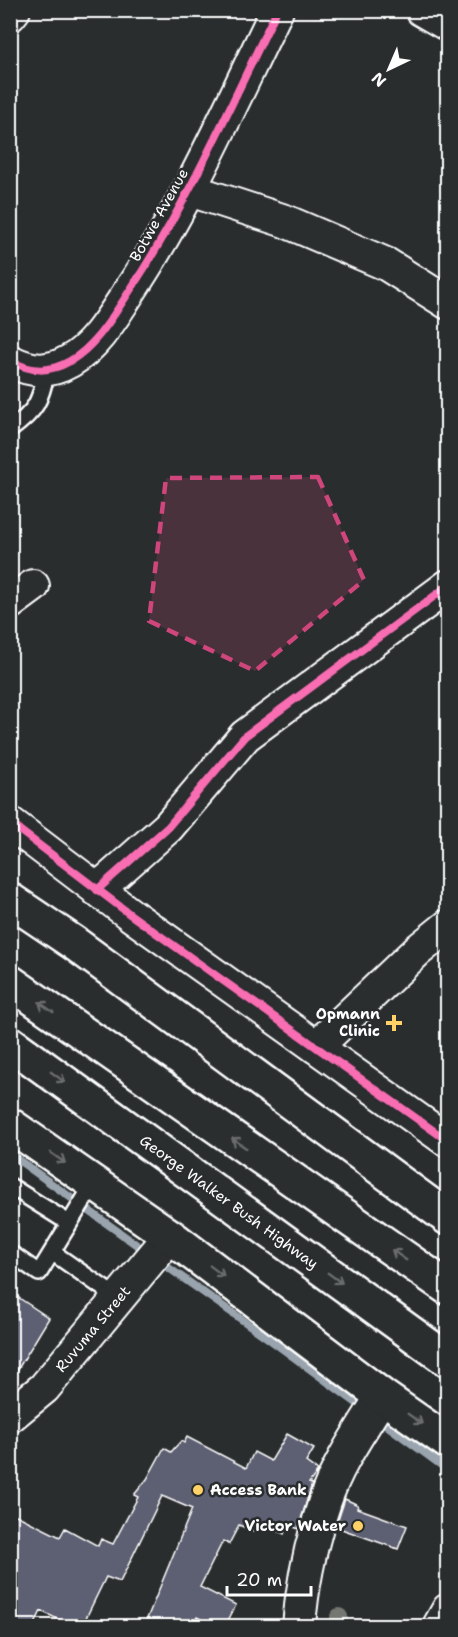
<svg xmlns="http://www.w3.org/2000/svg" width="458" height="1637" font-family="'Shantell Sans',sans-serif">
  <rect width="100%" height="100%" fill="#2a2d2e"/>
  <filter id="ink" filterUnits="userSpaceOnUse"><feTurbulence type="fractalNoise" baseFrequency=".0167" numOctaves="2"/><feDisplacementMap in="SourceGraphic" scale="12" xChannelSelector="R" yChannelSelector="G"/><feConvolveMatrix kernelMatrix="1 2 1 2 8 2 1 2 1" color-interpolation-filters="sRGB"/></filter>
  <g filter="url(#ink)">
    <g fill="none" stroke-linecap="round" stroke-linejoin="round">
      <path stroke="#99a4ae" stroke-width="8" d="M10 1154 148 1253
        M159 1261 265 1336 448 1470"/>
    </g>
    <path fill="#5d5f72" stroke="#fff" stroke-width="1.5" d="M10 1292 49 1318 10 1382Z
      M287 1434 314 1449 306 1462 318 1471 309 1483 312 1484 298 1529 288 1524 284 1534 257 1521 253 1531 239 1525 229 1544 223 1541 200 1587 236 1605 225 1626H215L197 1617 193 1626H144L192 1509 162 1496 120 1582 106 1577 82 1626H72L41 1611 34 1626H10V1512L60 1537 65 1528 98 1546 101 1539 113 1544 138 1497 134 1495 147 1479 164 1448 171 1452 181 1441 184 1443 187 1437 246 1468 254 1452 271 1461Z
      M345 1499 358 1505 357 1508 407 1526 398 1549 336 1527 335 1529Z"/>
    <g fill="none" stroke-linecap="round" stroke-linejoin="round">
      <defs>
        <path id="lane" d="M10 430C37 410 39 403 47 371
          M10 1186 69 1223
          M52 1252 119 1299
          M10 1253 39 1273 94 1183"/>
        <path id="street" d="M422 10 448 25
          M10 15 14 10
          M190 190 285 221 386 264 448 303
          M10 361C32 372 49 373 70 361 96 346 113 316 129 292 188 203 230 106 277 10
          M10 603 33 586
          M10 823 131 915 448 1141
          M97 890 168 827 245 736 448 586
          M316 1047 417 951 448 926
          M10 1416 44 1388 170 1236
          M299 1626C302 1585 312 1540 325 1501 337 1464 362 1429 382 1396
          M439 1626 448 1610"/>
        <path id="highway" d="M10 900 74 943 448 1218
          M10 982 448 1288
          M10 1043 448 1360
          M10 1125 170 1236 382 1396 448 1442"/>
      </defs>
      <use href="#lane" stroke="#fff" stroke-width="20"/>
      <use href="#street" stroke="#fff" stroke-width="36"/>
      <use href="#highway" stroke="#fff" stroke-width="38"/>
      <path stroke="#fff" stroke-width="4" stroke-dasharray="6 4.5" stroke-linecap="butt" d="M10 555 16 563"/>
      <use href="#lane" stroke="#2a2d2e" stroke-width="15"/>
      <use href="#street" stroke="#2a2d2e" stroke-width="32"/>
      <use href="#highway" stroke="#2a2d2e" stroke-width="33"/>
      <defs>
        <path id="cycleway" d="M10 361C32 372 49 373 70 361 96 346 113 316 129 292 188 203 230 106 277 10
          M10 823 131 915 448 1141
          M97 890 168 827 245 736 448 586"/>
      </defs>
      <use href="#cycleway" stroke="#2a2d2e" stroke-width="11"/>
      <use href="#cycleway" stroke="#f96db3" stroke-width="8"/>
    </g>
    <circle fill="#747872" cx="339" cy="1617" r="9"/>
    <defs><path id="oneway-shaft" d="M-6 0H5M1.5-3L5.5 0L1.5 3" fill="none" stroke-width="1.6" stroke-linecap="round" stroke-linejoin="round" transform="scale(1.5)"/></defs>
    <g stroke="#6a6c6d">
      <use href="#oneway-shaft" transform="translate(46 1007) rotate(-145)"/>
      <use href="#oneway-shaft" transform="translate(58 1077) rotate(36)"/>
      <use href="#oneway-shaft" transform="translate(239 1143) rotate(-145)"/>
      <use href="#oneway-shaft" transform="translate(58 1158) rotate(35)"/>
      <use href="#oneway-shaft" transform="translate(399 1255) rotate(-145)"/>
      <use href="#oneway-shaft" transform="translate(217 1271) rotate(37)"/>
      <use href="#oneway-shaft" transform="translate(335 1278) rotate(36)"/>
      <use href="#oneway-shaft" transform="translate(415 1419) rotate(35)"/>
    </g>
  </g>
  <path fill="#ce467c" fill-opacity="0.2" stroke="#ce467c" stroke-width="4.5" stroke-dasharray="12 8" stroke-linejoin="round" d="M318 477 364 580 255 671 149 621 166 478Z"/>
  <g fill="#ffd166" stroke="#2a2d2e" stroke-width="2">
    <path d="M391 1014h6v6h6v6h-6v6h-6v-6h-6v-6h6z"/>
    <circle cx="198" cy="1490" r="6"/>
    <circle cx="358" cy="1526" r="6"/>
  </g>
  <g text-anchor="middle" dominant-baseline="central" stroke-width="5" stroke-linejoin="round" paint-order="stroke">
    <g font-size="15" fill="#fff" stroke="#2a2d2e">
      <text transform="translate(159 215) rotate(-61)">Botwe Avenue</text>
      <text transform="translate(229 1202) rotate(36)">George Walker Bush Highway</text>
      <text transform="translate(93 1329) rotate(-50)">Ruvuma Street</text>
    </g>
    <g font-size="15" font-weight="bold" fill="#fff" stroke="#2a2d2e" text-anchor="end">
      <text x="380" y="1014">Opmann<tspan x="380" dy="17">Clinic</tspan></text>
      <text x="210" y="1490" text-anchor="start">Access Bank</text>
      <text x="346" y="1526">Victor Water</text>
    </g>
  </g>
  <rect width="458" height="1637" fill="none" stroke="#2a2d2e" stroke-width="36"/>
  <rect x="18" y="18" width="422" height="1601" fill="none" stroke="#fff" stroke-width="2" filter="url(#ink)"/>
  <g transform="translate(389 69) rotate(224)" stroke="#2a2d2e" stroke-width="4.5" paint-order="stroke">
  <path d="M0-4.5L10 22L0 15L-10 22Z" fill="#ffffff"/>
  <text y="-9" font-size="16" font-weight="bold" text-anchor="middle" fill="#ffffff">N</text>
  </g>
  <path d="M227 1586v9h84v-9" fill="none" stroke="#ffffff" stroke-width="3"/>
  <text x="236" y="1586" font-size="18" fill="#ffffff" stroke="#2a2d2e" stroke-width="4.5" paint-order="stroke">20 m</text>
</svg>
